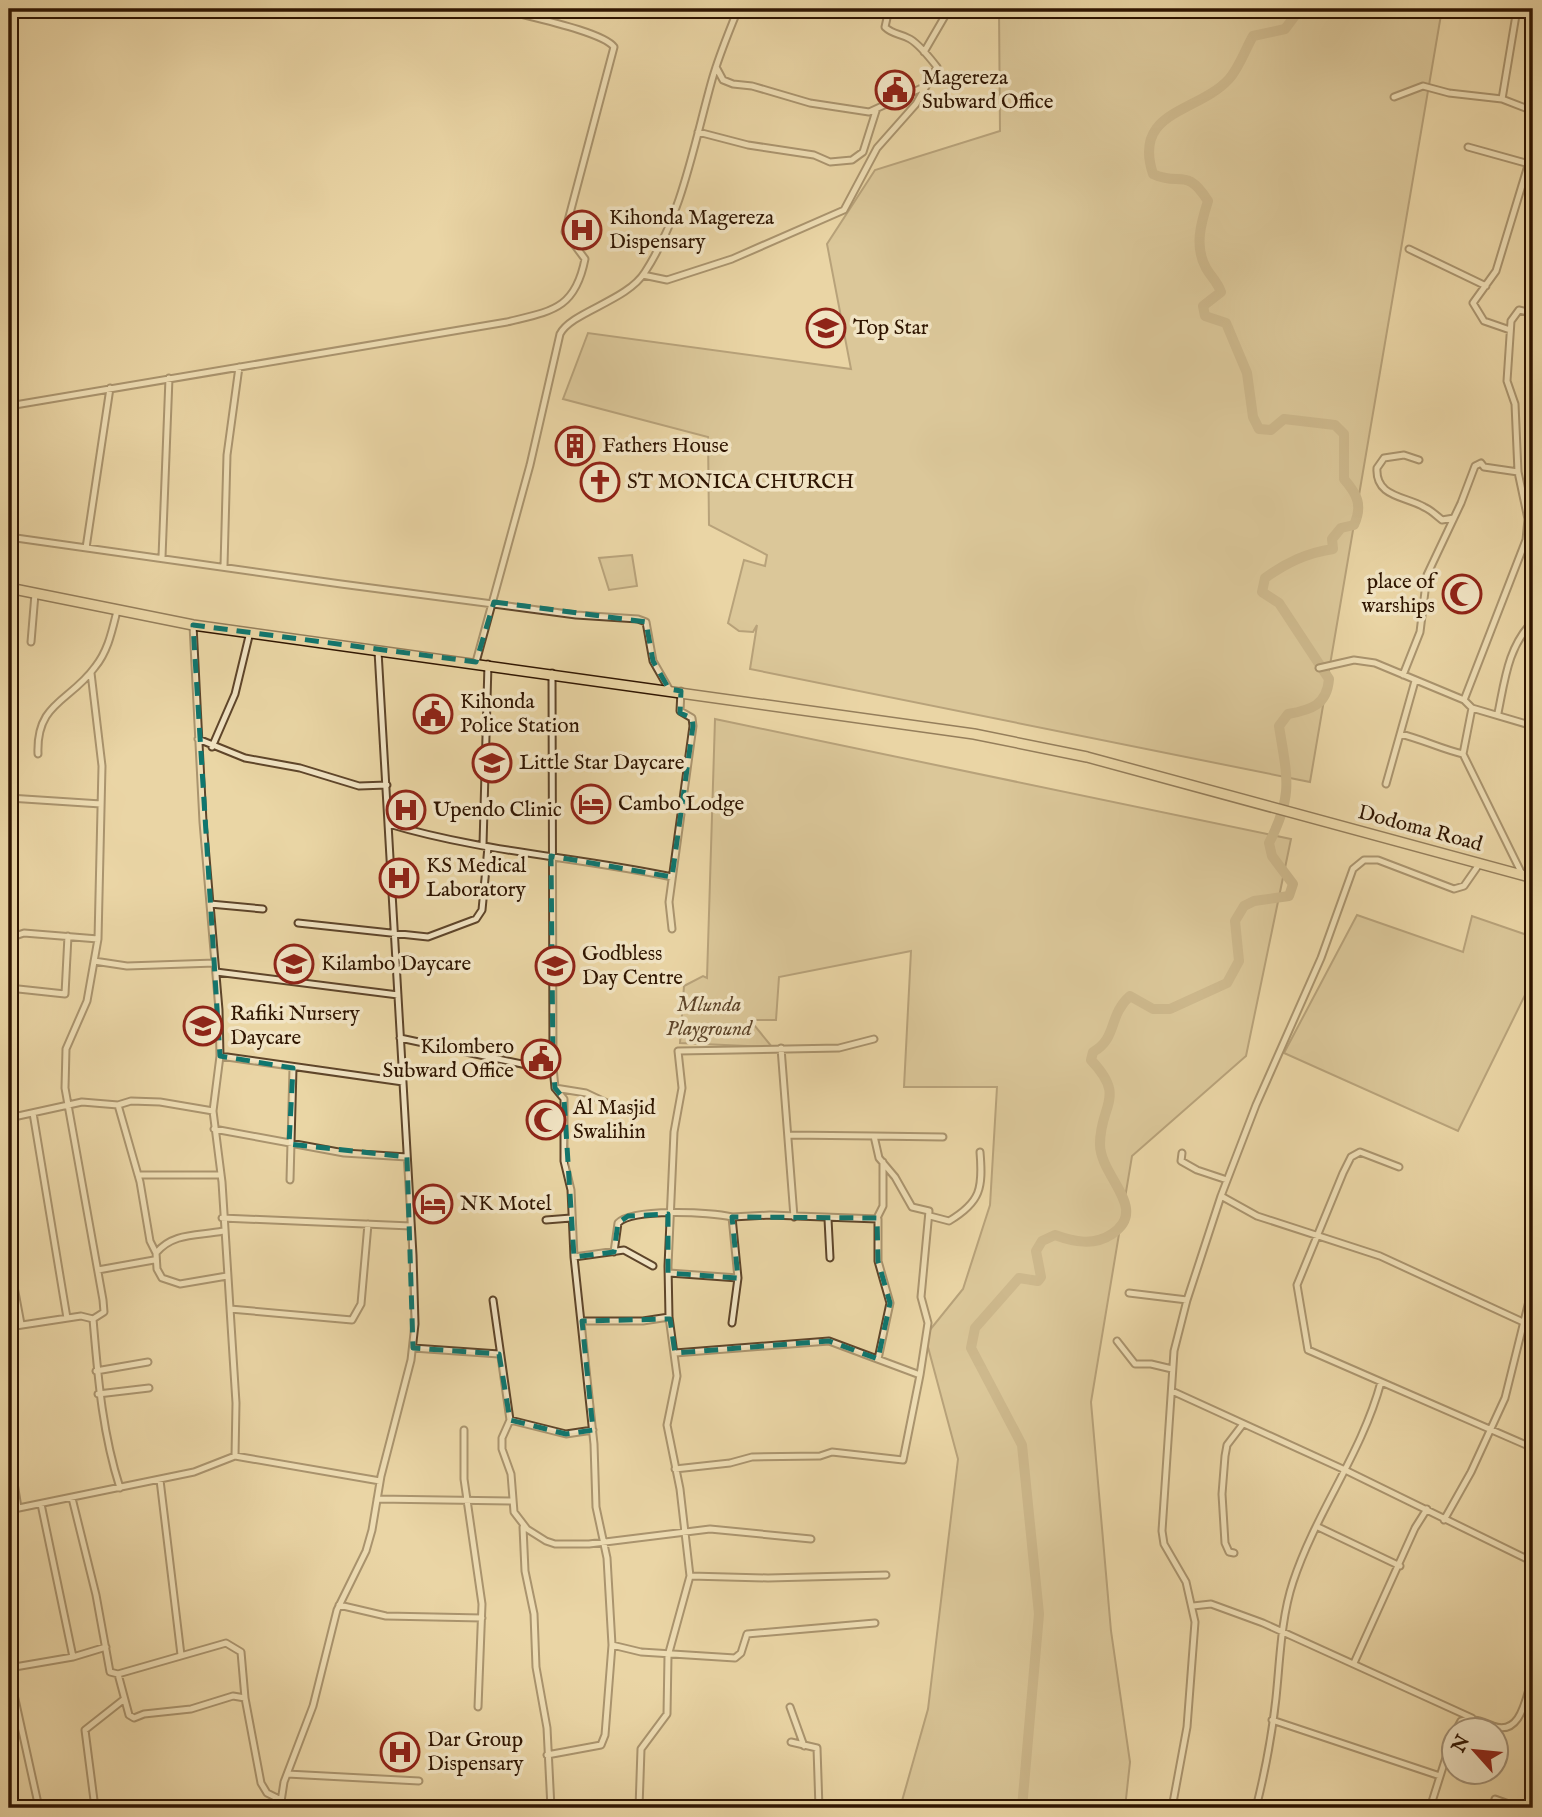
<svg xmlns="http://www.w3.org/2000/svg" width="1542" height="1817" font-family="'IM FELL English',serif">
  <rect width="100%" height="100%" fill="#ead6a5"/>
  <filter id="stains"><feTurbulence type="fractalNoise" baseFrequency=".00286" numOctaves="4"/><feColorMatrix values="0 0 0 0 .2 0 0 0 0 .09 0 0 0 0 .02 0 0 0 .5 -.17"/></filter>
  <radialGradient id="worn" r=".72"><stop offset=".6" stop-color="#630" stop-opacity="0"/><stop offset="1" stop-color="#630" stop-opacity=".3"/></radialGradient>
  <path fill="#cab589" stroke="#7c6545" stroke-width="2" d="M999 9H1442L1310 782 750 669 757 625 753 632 739 631 728 623 744 560 765 566 767 555 709 525 708 437 563 399 588 333 851 369 827 244 875 170 1000 131Z
    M632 555 637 586 609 590 599 558Z
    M715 719 1291 839 1246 1056 1132 1156 1091 1402 1111 1631 1130 1762 1125 1808H900L928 1709 958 1459 925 1336 963 1289 990 1205 997 1087H904L911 951 779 977 776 1020H750L772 1047 680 1043 684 986 703 976 707 978Z
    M1357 915 1463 952 1472 916 1533 937V992L1527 991 1458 1131 1284 1053Z"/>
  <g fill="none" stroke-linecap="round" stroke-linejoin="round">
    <path stroke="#aa946d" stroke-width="10" d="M1022 1808 1039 1614 1022 1445 971 1348 975 1328 1019 1278 1038 1281 1041 1277 1036 1251 1042 1241 1055 1235C1074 1242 1094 1246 1112 1234 1150 1209 1100 1177 1100 1144 1100 1104 1127 1098 1091 1060L1093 1052C1118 1038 1108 1015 1130 996L1153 1009H1170L1227 983 1239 961 1235 921 1244 906 1254 901 1289 896 1293 884 1272 856 1269 843C1294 794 1287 777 1279 726L1288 714C1311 710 1327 705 1329 679L1279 603 1262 592 1265 578C1286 563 1306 553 1333 549L1332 539 1341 528 1354 525C1363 505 1357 494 1344 479V434L1335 425 1284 419 1271 430 1259 429 1253 417 1247 373 1226 323 1205 316 1203 306 1221 292C1217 281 1211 277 1206 268 1194 246 1201 223 1208 201 1186 166 1180 187 1153 174 1132 110 1198 113 1229 79 1239 68 1245 50 1253 36L1285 29 1300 9"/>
    <defs>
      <path id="minor" d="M924 52 949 9
        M716 67 723 80 733 84 752 86 810 103 869 112 926 86
        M1394 97 1423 86 1449 93 1502 99 1533 111
        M1502 99 1517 9
        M698 132 748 145 814 155 830 162 852 160 863 152 876 111
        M1468 147 1533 165
        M1409 249 1486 286
        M643 275 667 280 732 259 844 210 877 148 916 104 937 67C930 58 920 45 910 39 900 33 893 35 885 27L889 9
        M1510 330 1484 321 1473 303 1496 271 1533 149
        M9 406 507 322C551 311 575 310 585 259L565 232 614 47C602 31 524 16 501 9
        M1419 460 1404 455 1384 458 1377 468C1375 497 1405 496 1424 507 1431 510 1437 516 1442 520L1454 518
        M9 537 341 584 576 615 638 619 646 622 653 661 669 689
        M86 548 110 388
        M162 557 169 378
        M224 566 227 455 239 367
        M193 625 203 822 219 1010 220 1056 213 1111 222 1182 236 1403 235 1456
        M31 642 35 594
        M476 662 530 465 560 334C571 312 627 301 645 272 682 215 694 144 712 80 719 55 729 32 738 9
        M1319 668 1354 660 1375 663 1464 700 1472 708 1533 726
        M91 673 102 766 98 939 87 1001 66 1049 65 1088 103 1300 104 1312 93 1319
        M1403 675 1420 632 1427 575 1461 503 1475 466 1481 463 1484 467 1518 472
        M1464 700 1526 540 1528 519 1518 472 1515 404 1507 381 1511 321 1519 310 1533 313
        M1472 708 1463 754 1522 874
        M1498 713C1505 679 1508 647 1533 621
        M1400 734C1422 739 1441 749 1463 754
        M198 739 245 758 300 768 359 786 387 785
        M212 747 235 694 250 632
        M38 754C36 702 70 702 95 667 108 651 112 631 117 611
        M1386 784 1415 681
        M9 798 101 804
        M389 824C481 852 578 857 672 877
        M483 845 488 664
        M210 904 263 909
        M298 923 428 937 476 919 482 910 488 847
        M672 929 669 902 693 726 692 718 680 711 681 691
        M9 938 24 933 98 939
        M94 961 127 966 215 963
        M216 972 398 995
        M9 988 65 994 68 936
        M400 1038 536 1067H553
        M781 1048 794 1217
        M220 1056 403 1082
        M555 1088 586 1093 624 1111
        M118 1105 140 1182 150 1241 156 1253 157 1269 162 1278 180 1284 227 1276
        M33 1113 67 1318
        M9 1118 82 1102 118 1105 131 1101 160 1102 213 1111
        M214 1129 344 1153 407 1157
        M788 1135 874 1136 879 1158 895 1177 912 1207 929 1211 921 1297 928 1323 920 1375
        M874 1136 943 1137
        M1182 1153 1181 1161 1197 1170 1227 1180
        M1399 1167 1360 1152 1351 1157 1343 1173 1297 1285 1308 1350 1533 1448
        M138 1175H221
        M290 1180 293 1068
        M1221 1196 1257 1216 1380 1256 1523 1322
        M930 1216 949 1221C981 1202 983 1188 980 1152
        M732 1217 770 1215 878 1219V1261L890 1303 878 1359
        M222 1218 411 1226
        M877 1218 883 1206V1162
        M828 1219 830 1258
        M546 1220 571 1218
        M614 1252 618 1223C632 1208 710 1212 732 1217L738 1278 732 1323
        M156 1253C173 1232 199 1236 223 1231
        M574 1257 624 1250 653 1266
        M9 1260 21 1324
        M98 1270 154 1260
        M669 1273 738 1278
        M1129 1293 1187 1300
        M493 1300 510 1420 566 1434 593 1430
        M230 1309 352 1320 361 1304 368 1224
        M582 1321H643L669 1317
        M9 1327 81 1316 93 1319C98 1377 102 1432 120 1488
        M1117 1341 1135 1364H1151L1172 1369
        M413 1348 499 1354
        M96 1371 148 1362
        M1172 1391 1345 1470 1533 1562
        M98 1394 149 1388
        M510 1420 502 1438V1449L511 1474 514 1512 527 1529 546 1541 555 1544H589L710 1529 811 1539
        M464 1430V1479L482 1604 478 1707
        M9 1451 18 1508
        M675 1469 730 1463 752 1457 820 1456 832 1452 903 1460 920 1375 829 1341 675 1353
        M160 1480 181 1655
        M72 1498 96 1595 110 1672 118 1674 226 1643 241 1652 245 1698
        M377 1499 513 1501
        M41 1504 73 1657
        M9 1510 194 1472 235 1456 380 1481
        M1444 1520 1471 1472 1505 1398 1533 1285
        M523 1527 525 1571 534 1614 536 1667 547 1728 551 1808
        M1318 1527 1400 1566
        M1234 1553 1229 1552 1225 1543 1222 1494 1225 1456 1227 1445 1243 1424
        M690 1576 768 1578 886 1575
        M339 1605 386 1616 482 1618
        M1193 1606 1211 1604 1263 1623 1472 1718
        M612 1645 641 1652 735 1658 741 1653 747 1634 875 1623
        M1354 1663 1415 1528 1427 1509
        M9 1668 73 1657 106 1647
        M9 1672 39 1808
        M118 1674 129 1715 134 1718 144 1714 191 1709 233 1696 245 1698 261 1783 267 1793 279 1799
        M790 1707 804 1746
        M1272 1720 1440 1776
        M1456 1730 1461 1721C1473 1718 1481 1721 1493 1726 1522 1737 1526 1695 1533 1676
        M791 1742 817 1748 819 1808
        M547 1755 601 1745 605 1735 612 1645 607 1558 596 1507 594 1444 574 1257 571 1190 564 1161V1099L555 1088 553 1067 552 673
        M287 1774 419 1781
        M1495 1799 1520 1808
        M503 1806V1808
        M95 1808 85 1730 123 1700
        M280 1808 284 1782 313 1706 337 1610 366 1551 372 1530 381 1476 411 1360 415 1324 413 1255 378 651
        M639 1808 641 1749 667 1714 668 1656 690 1576 680 1489 667 1425 677 1376 669 1317 668 1266 674 1132 682 1088 678 1051 839 1048 874 1039
        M1172 1808 1187 1727 1195 1622 1186 1582 1164 1544 1162 1531 1174 1351 1187 1300 1221 1196 1256 1105 1321 958 1353 869 1364 860H1378L1454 889 1464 886 1480 863
        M1256 1808C1265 1772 1272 1735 1276 1698 1280 1660 1281 1618 1293 1582 1316 1512 1362 1453 1381 1382
        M1430 1808 1454 1732"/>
      <path id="trunk" d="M9 588 193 625 974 734 1087 757 1533 878"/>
    </defs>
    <use href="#minor" stroke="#5e452a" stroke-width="9"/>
    <use href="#trunk" stroke="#2f1501" stroke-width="12"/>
    <use href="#minor" stroke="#f1e4c4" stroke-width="5"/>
    <use href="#trunk" stroke="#ead6a5" stroke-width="9"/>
  </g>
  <path d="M0 0H1542V1817H0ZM494 602 646 622 653 661 669 689 681 691 680 713 692 718 693 726 672 877 551 856 553 1067 555 1088 564 1099 574 1257 614 1252 618 1223 628 1216 668 1214V1273L738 1278 732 1217 877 1218 878 1261 890 1303 878 1359 829 1341 675 1353 670 1319 582 1321 593 1430 566 1434 510 1420 499 1354 413 1348 407 1157 289 1144 293 1068 220 1056 193 625 476 662Z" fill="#ead6a5" fill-opacity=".55" fill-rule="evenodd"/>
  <path fill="none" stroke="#0f766e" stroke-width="5" stroke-dasharray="14 9" stroke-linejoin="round" d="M494 602 646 622 653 661 669 689 681 691 680 713 692 718 693 726 672 877 551 856 553 1067 555 1088 564 1099 574 1257 614 1252 618 1223 628 1216 668 1214V1273L738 1278 732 1217 877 1218 878 1261 890 1303 878 1359 829 1341 675 1353 670 1319 582 1321 593 1430 566 1434 510 1420 499 1354 413 1348 407 1157 289 1144 293 1068 220 1056 193 625 476 662Z"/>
  <defs>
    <symbol id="civic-ring" viewBox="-11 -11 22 22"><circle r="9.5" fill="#f1e4c4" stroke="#8f2418" stroke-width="1.5"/><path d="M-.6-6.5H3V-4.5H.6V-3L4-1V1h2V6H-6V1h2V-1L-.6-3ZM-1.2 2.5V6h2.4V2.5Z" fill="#8f2418"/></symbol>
    <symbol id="hospital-ring" viewBox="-11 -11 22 22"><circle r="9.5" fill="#f1e4c4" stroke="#8f2418" stroke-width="1.5"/><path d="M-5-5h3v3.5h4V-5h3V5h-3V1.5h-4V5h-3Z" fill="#8f2418"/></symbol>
    <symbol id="school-ring" viewBox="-11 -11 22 22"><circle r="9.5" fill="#f1e4c4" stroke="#8f2418" stroke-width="1.5"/><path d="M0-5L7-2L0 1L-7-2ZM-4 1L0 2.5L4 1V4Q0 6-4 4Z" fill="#8f2418"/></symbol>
    <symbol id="building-ring" viewBox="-11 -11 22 22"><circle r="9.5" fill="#f1e4c4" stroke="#8f2418" stroke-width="1.5"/><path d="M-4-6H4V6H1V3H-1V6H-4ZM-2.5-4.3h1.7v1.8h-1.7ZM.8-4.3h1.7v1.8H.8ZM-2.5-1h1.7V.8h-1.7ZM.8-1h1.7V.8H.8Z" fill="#8f2418"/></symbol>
    <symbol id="church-ring" viewBox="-11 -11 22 22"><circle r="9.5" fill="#f1e4c4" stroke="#8f2418" stroke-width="1.5"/><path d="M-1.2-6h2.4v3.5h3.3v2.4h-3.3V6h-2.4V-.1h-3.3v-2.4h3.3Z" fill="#8f2418"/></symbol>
    <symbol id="mosque-ring" viewBox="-11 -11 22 22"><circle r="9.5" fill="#f1e4c4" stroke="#8f2418" stroke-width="1.5"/><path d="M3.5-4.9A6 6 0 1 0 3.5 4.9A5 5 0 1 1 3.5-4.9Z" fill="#8f2418"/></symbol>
    <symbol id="hotel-ring" viewBox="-11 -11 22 22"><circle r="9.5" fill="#f1e4c4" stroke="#8f2418" stroke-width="1.5"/><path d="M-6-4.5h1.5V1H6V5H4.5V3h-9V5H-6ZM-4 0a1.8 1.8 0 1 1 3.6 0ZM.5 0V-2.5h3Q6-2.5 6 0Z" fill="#8f2418"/></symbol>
  </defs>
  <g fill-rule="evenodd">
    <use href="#civic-ring" x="873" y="68" width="44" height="44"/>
    <use href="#hospital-ring" x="560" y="208" width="44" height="44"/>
    <use href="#school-ring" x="804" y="306" width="44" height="44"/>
    <use href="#building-ring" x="553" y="424" width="44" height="44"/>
    <use href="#church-ring" x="578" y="460" width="44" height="44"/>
    <use href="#mosque-ring" x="1440" y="572" width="44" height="44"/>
    <use href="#civic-ring" x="411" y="692" width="44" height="44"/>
    <use href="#school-ring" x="470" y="741" width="44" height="44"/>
    <use href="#hotel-ring" x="569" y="782" width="44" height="44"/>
    <use href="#hospital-ring" x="384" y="788" width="44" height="44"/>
    <use href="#hospital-ring" x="377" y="856" width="44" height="44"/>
    <use href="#school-ring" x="272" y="942" width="44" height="44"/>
    <use href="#school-ring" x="533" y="944" width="44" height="44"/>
    <use href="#school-ring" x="181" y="1004" width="44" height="44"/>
    <use href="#civic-ring" x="519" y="1037" width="44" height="44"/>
    <use href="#mosque-ring" x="524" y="1098" width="44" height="44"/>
    <use href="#hotel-ring" x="411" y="1182" width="44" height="44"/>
    <use href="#hospital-ring" x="378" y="1730" width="44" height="44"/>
  </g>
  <g text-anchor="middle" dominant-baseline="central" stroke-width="7" stroke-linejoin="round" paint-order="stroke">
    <g font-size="21" fill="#2f1501" stroke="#f1e4c4" text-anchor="start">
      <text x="922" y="78">Magereza<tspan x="922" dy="24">Subward Office</tspan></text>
      <text x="609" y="218">Kihonda Magereza<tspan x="609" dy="24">Dispensary</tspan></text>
      <text x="853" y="328">Top Star</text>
      <text x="602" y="446">Fathers House</text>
      <text x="627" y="482">ST MONICA CHURCH</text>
      <text x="1435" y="582" text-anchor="end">place of<tspan x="1435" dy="24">warships</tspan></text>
      <text x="460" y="702">Kihonda<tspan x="460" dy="24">Police Station</tspan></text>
      <text x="519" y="763">Little Star Daycare</text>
      <text x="618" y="804">Cambo Lodge</text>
      <text x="433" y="810">Upendo Clinic</text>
      <text x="426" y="866">KS Medical<tspan x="426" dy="24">Laboratory</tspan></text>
      <text x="582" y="954">Godbless<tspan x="582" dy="24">Day Centre</tspan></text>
      <text x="321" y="964">Kilambo Daycare</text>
      <text x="230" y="1014">Rafiki Nursery<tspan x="230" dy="24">Daycare</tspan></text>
      <text x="514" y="1047" text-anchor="end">Kilombero<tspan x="514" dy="24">Subward Office</tspan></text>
      <text x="573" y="1108">Al Masjid<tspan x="573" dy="24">Swalihin</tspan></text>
      <text x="460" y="1204">NK Motel</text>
      <text x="427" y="1740">Dar Group<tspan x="427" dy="24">Dispensary</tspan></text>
    </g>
    <g font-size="21" fill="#2f1501" stroke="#f1e4c4">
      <text transform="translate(1420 829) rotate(15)">Dodoma Road</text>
    </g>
    <g font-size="21" font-style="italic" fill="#5e452a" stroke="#f1e4c4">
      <text x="709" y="1005">Mlunda<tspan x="709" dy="24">Playground</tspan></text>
    </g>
  </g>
  <rect width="1542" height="1817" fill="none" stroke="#ead6a5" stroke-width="35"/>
  <rect x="10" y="10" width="1521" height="1796" fill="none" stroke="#2f1501" stroke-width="3.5"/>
  <rect x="18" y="18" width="1507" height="1782" fill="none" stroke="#2f1501" stroke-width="2"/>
  <g transform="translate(1475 1751) rotate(297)"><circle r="33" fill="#f1e4c4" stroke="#a39176" stroke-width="2"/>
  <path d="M0-5L12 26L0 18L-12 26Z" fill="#8f2418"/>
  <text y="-10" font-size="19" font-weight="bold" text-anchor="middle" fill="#2f1501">N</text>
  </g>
  <rect width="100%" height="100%" filter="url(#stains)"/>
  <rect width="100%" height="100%" fill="url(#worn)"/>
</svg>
